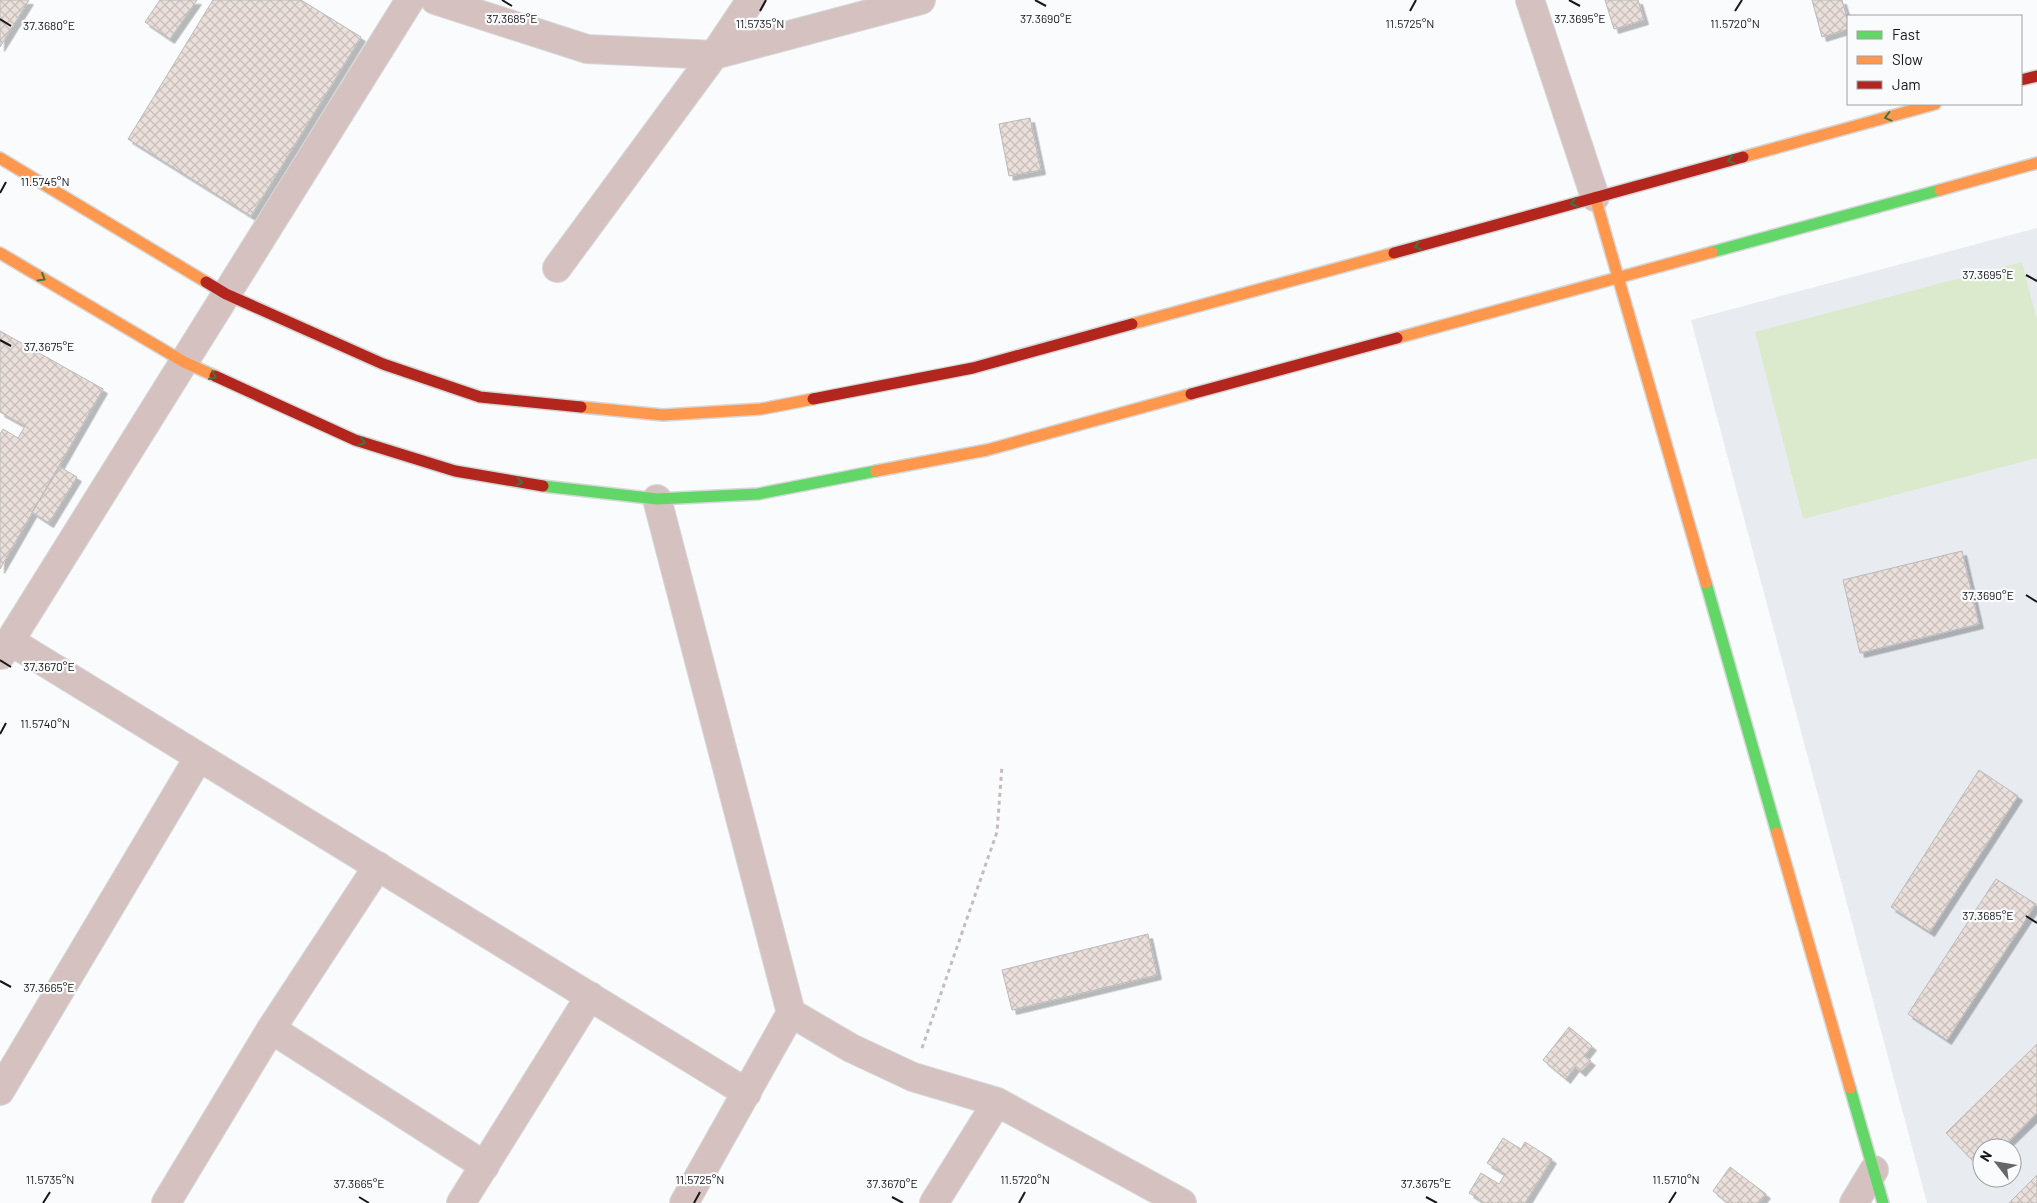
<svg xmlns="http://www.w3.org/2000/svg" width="2037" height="1203" font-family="Barlow,sans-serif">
  <defs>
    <pattern id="building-cross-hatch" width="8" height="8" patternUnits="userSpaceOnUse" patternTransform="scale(1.25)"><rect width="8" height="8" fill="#eadfda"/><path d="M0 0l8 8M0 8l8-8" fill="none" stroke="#c8bfba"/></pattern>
    <filter id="shadow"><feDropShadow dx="4.5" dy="4.5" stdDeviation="0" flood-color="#0004"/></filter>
  </defs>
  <rect width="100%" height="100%" fill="#fafbfc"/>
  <path fill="#e8ecf1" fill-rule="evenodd" d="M2037 228V1203H1927L1691 320ZM1982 1148H2012V1178H1982Z"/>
  <path fill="#dbeacd" d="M2022 262 2037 320V458L1803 519 1755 332Z"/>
  <path fill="url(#building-cross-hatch)" stroke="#bababa" filter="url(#shadow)" d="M0 0H29L0 47Z
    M160 0H197L170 39 145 22Z
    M213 0H301L361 37 251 216 128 139Z
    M1605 0H1638L1644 20 1614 29Z
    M1812 0H1842L1848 21V29L1822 37Z
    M1030 118 1041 170 1009 176 999 124Z
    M0 331 103 389 0 569V434L3 429 18 438 25 426 0 412Z
    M60 467 77 477 49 523 32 512Z
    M1962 551 1979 624 1860 653 1843 580Z
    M1979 770 2018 796 1930 932 1891 907Z
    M1996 879 2036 904 1947 1040 1908 1014Z
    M1148 934 1157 975 1012 1010 1002 970Z
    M1569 1027 1592 1046 1584 1056 1591 1061 1581 1072 1575 1067 1566 1079 1543 1060Z
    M2037 1044V1114L2002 1148H1982L1981 1169 1946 1133Z
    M1503 1138 1521 1149 1525 1142 1552 1159 1525 1203H1485L1469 1193 1481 1173 1499 1184 1505 1174 1487 1163Z
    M1730 1167 1766 1194 1759 1203H1728L1713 1191Z
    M2037 1175V1203H2009Z"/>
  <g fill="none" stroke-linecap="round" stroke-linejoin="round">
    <defs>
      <path id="street" d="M435 0 587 49 714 55 921 0
        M1530 0 1595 197
        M557 268 714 55 751 0
        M657 499 791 1013 684 1203
        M10 641 747 1093
        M1 655 410 0
        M791 1013 851 1048 913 1077 997 1102 1182 1203
        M271 1029 485 1166
        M0 1091 199 757
        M166 1203 271 1029 378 866
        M461 1203 590 996
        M934 1203 997 1102
        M1854 1203 1874 1170"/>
      <path id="fast" d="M1712 252 1940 190
        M543 486 657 499 758 494 876 471
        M1706 583 1777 833
        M1850 1088 1883 1203"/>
      <path id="slow" d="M1743 157 1935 104
        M0 158 206 282
        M1940 190 2037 163
        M1595 197 1706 583
        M0 253 184 362 215 376
        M1132 324 1394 253
        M1397 338 1712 252
        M581 407 663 415 761 409 813 399
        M876 471 987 450 1191 394
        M1777 833 1850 1088"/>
      <path id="jam" d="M2021 80 2037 76
        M1394 253 1743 157
        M206 282 226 294 383 364 480 397 581 407
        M215 376 355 440 455 471 543 486
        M1191 394 1397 338
        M813 399 973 368 1132 324"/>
    </defs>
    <use href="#street" stroke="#d6d7d8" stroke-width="30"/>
    <use href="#fast" stroke="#d6d7d8" stroke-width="14"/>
    <use href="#slow" stroke="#d6d7d8" stroke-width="14"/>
    <use href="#jam" stroke="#d6d7d8" stroke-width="14"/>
    <path stroke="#c6bcbb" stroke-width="3" stroke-dasharray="4 4" stroke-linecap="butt" d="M922 1048 997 832 1002 766"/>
    <use href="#street" stroke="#d5c1bf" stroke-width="28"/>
    <use href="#fast" stroke="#63d668" stroke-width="11"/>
    <use href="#slow" stroke="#ff974d" stroke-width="11"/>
    <use href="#jam" stroke="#b3261e" stroke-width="11"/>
  </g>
  <defs><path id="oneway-chevron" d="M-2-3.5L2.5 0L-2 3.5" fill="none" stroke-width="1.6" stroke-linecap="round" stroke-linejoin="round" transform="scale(1.25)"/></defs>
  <g stroke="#3d7640">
    <use href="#oneway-chevron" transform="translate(1888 117) rotate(165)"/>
    <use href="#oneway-chevron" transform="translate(1731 160) rotate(165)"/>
    <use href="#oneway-chevron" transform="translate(1574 203) rotate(165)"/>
    <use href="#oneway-chevron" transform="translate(1418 246) rotate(165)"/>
    <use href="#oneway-chevron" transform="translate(42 278) rotate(31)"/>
    <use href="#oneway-chevron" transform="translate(213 376) rotate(24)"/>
    <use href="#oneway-chevron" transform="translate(362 442) rotate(18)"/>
    <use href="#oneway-chevron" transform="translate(519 482) rotate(10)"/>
  </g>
  <path fill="none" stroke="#171718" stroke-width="2" d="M502 0 512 6M1035 0 1046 6M1569 0 1580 6M760 11 766 0M1410 11 1416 0M1735 11 1742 0M0 19 11 26M0 193 6 182M2026 275 2037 281M0 340 11 346M2026 595 2037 602M0 660 11 667M0 734 6 723M2026 916 2037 923M0 981 11 987M359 1197 369 1203M892 1197 903 1203M1426 1197 1437 1203M43 1203 50 1192M694 1203 700 1192M1019 1203 1025 1192M1669 1203 1676 1192"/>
  <g font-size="12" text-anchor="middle" fill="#171718" stroke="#f9fbfd" stroke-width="4.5" stroke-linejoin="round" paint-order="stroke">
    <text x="512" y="23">37.3685°E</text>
    <text x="1046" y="23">37.3690°E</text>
    <text x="1580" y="23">37.3695°E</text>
    <text x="760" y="28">11.5735°N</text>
    <text x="1410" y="28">11.5725°N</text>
    <text x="1735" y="28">11.5720°N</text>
    <text x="49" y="30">37.3680°E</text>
    <text x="45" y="186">11.5745°N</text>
    <text x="1988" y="279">37.3695°E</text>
    <text x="49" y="351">37.3675°E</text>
    <text x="1988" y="600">37.3690°E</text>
    <text x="49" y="671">37.3670°E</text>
    <text x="45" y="728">11.5740°N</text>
    <text x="1988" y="920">37.3685°E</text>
    <text x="49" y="992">37.3665°E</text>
    <text x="50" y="1184">11.5735°N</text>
    <text x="700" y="1184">11.5725°N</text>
    <text x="1025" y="1184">11.5720°N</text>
    <text x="1676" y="1184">11.5710°N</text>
    <text x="359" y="1188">37.3665°E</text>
    <text x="892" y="1188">37.3670°E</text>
    <text x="1426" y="1188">37.3675°E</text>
  </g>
  <rect x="1847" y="15" width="175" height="90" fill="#f9fbfd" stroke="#9fa0a1"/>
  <rect x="1857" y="31" width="25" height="8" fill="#63d668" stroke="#9fa0a1"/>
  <text x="1892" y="40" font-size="15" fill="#171718">Fast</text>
  <rect x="1857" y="56" width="25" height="8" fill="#ff974d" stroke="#9fa0a1"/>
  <text x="1892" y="65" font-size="15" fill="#171718">Slow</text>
  <rect x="1857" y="81" width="25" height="8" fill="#b3261e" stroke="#9fa0a1"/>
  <text x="1892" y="90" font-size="15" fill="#171718">Jam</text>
  <g transform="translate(1997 1163) rotate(301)"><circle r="24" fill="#f9fbfd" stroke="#9fa0a1"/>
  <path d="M0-4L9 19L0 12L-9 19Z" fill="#666768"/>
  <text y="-8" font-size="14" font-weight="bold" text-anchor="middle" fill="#171718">N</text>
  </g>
</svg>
